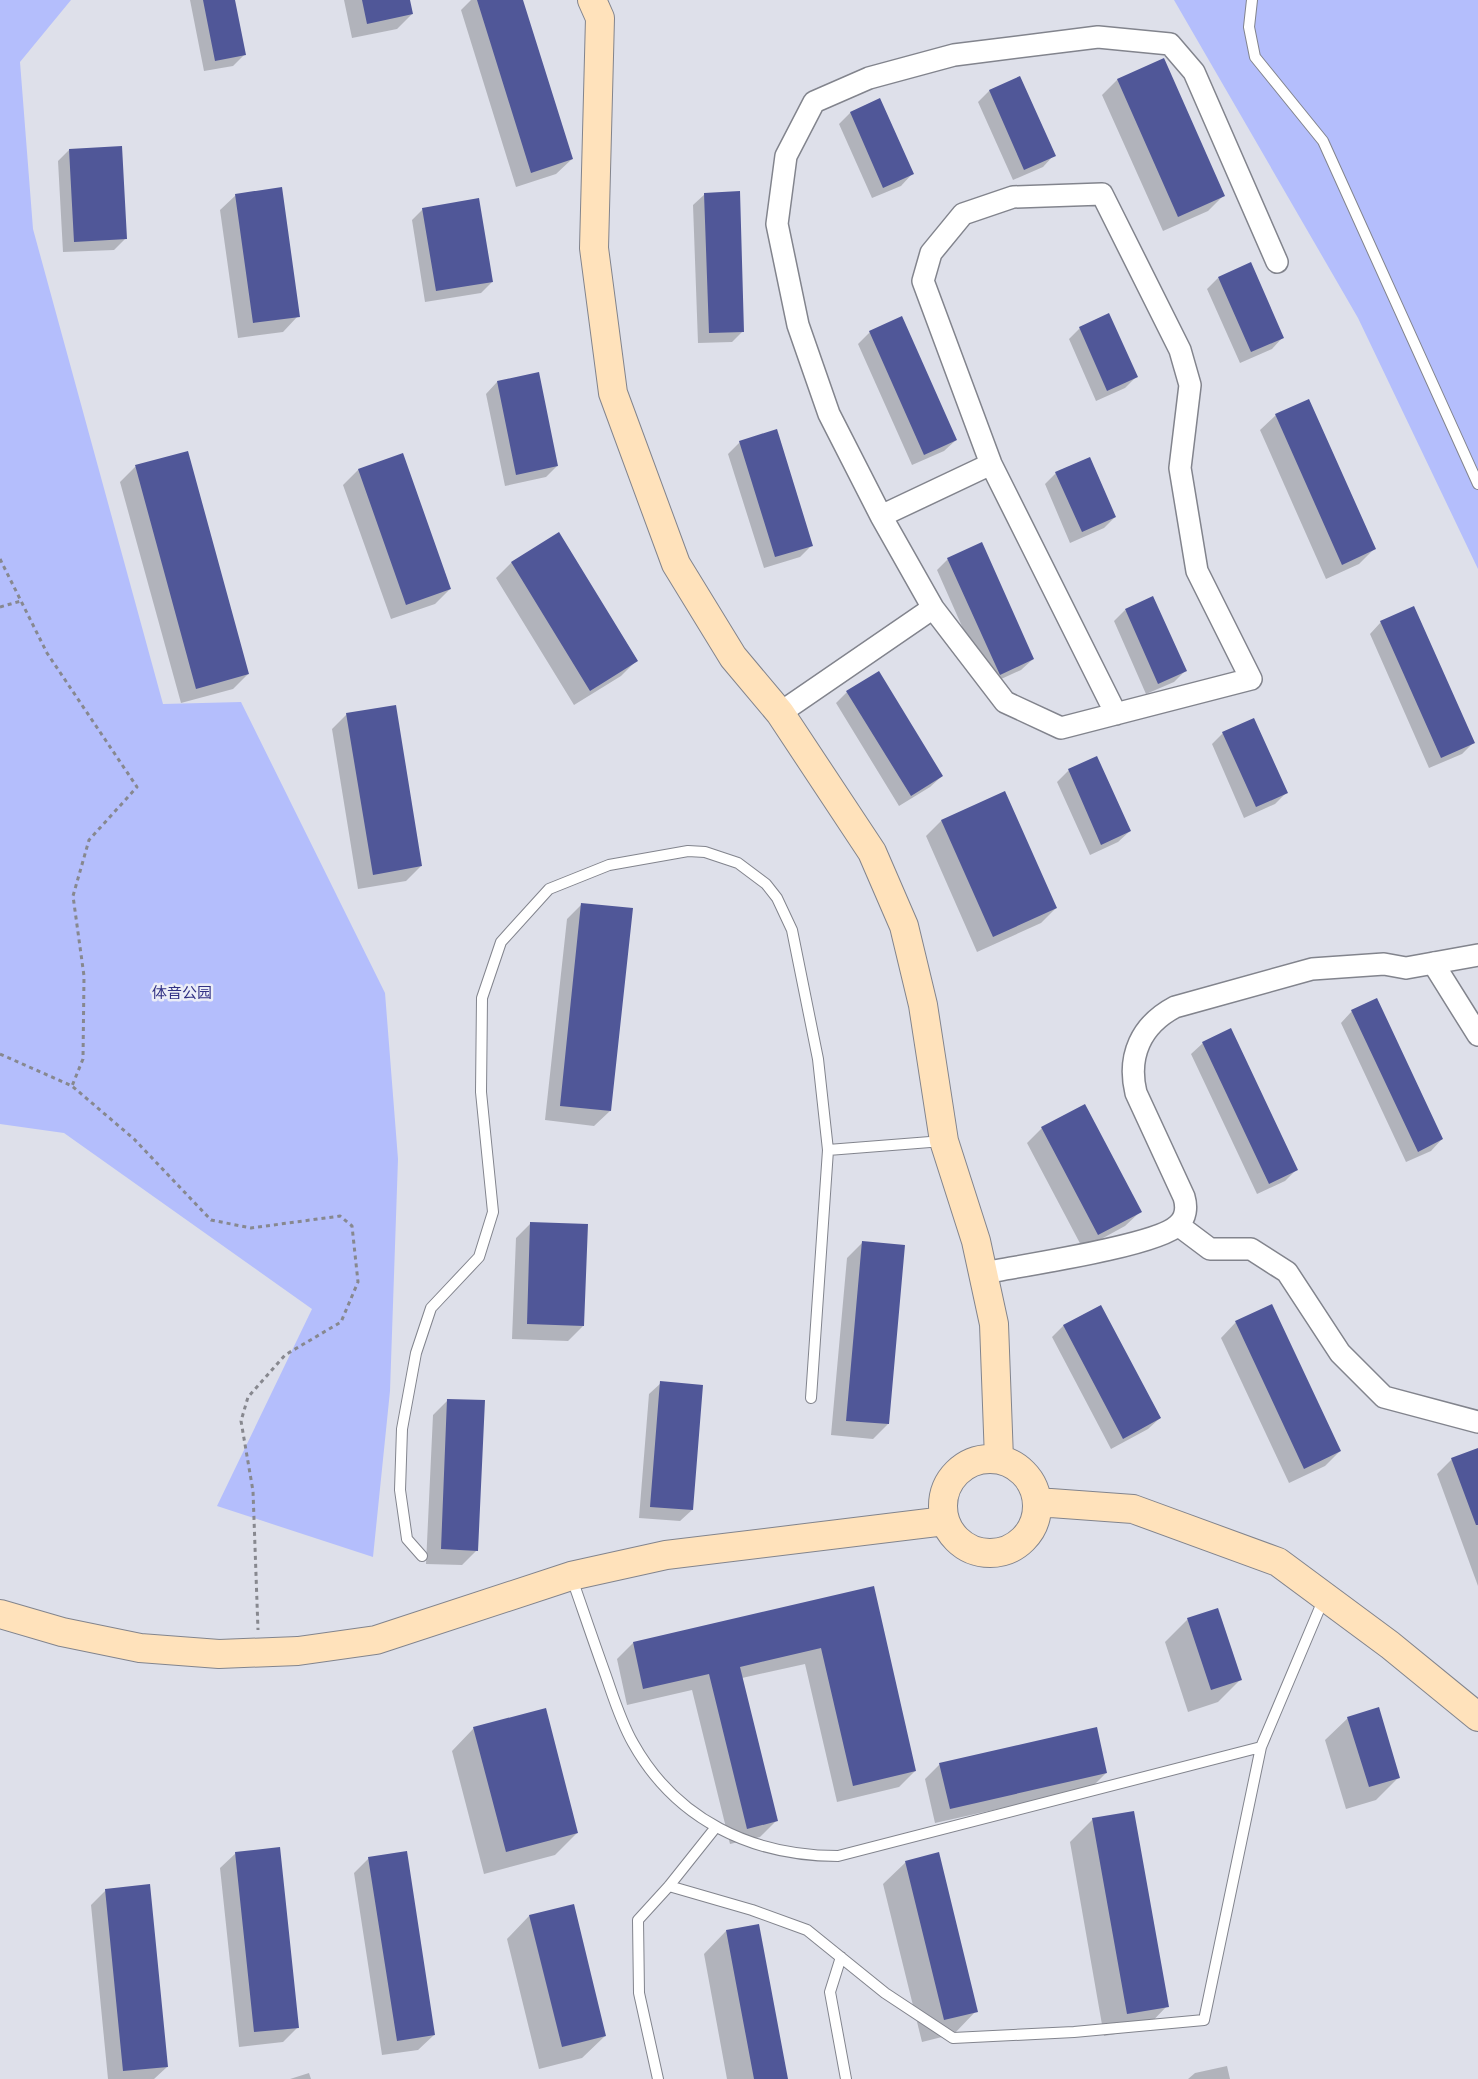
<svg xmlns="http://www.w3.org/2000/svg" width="1478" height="2079" font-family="Figtree,'Noto Sans SC',sans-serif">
  <rect width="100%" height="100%" fill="#dee0ea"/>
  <path fill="#b4befc" d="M0 0H71L20 62 33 229 163 704 241 702 385 993 398 1159 390 1391 373 1557 217 1506 312 1309 64 1133 0 1124Z
    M1174 0H1478V569L1358 318Z"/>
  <path fill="#0003" d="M190 0H234L245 54 233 66 204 71Z
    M344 0H409L412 14 397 29 352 38Z
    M471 0H522L572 159 556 174 516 187 461 10Z
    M1163 60 1223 196 1208 211 1163 231 1102 95 1117 80Z
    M1020 78 1054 155 1043 167 1013 180 978 102 989 91Z
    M879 100 912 174 901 186 872 198 839 124 850 113Z
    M69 150 125 239 114 250 63 252 58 161Z
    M705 194 743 331 732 342 698 343 693 205Z
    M236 195 298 316 283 332 238 338 220 210Z
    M423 209 492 282 481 293 425 302 412 220Z
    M1218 278 1283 337 1272 349 1240 363 1207 289Z
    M1080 328 1136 377 1125 388 1096 401 1069 339Z
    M870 332 956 440 944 451 912 465 858 344Z
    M538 374 557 466 546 477 505 486 486 394 497 382Z
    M1276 415 1374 549 1359 564 1326 579 1260 430Z
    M740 442 812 545 800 557 764 568 728 454Z
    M187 452 248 674 233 689 181 703 120 482 135 467Z
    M402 455 450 589 435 604 391 619 343 485 358 470Z
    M1056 473 1115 517 1104 528 1070 543 1045 484Z
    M558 534 637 660 621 676 574 705 496 578 511 563Z
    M948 559 1033 659 1021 670 988 685 937 570Z
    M1125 610 1185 671 1174 682 1146 694 1114 621Z
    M1381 622 1473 743 1462 754 1429 768 1370 634Z
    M847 692 942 776 930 787 899 806 836 703Z
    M347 714 421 866 406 881 358 889 332 729Z
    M1223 733 1286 793 1275 804 1244 818 1212 744Z
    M1069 770 1130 831 1118 842 1090 855 1057 782Z
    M1004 793 1056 908 1041 923 977 952 926 836 941 821Z
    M582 904 610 1111 594 1126 545 1120 567 919Z
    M1352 1011 1442 1139 1431 1151 1406 1162 1341 1023Z
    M1203 1043 1296 1170 1285 1181 1257 1194 1191 1054Z
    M1042 1128 1141 1211 1125 1226 1083 1249 1027 1143Z
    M531 1223 583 1326 568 1341 512 1339 516 1238Z
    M862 1243 888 1424 873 1439 831 1435 847 1258Z
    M1100 1306 1160 1418 1148 1429 1111 1449 1052 1337 1063 1326Z
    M1236 1322 1340 1451 1325 1466 1289 1483 1221 1338Z
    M661 1383 692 1510 680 1521 639 1518 649 1394Z
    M448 1400 477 1550 462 1565 426 1564 433 1415Z
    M1478 1450V1586L1437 1474 1452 1459Z
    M873 1588 915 1771 899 1787 837 1802 805 1664 742 1678 776 1821 760 1837 730 1844 692 1690 627 1705 617 1659 633 1643Z
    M1188 1619 1240 1680 1218 1702 1188 1712 1165 1642Z
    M1348 1718 1399 1777 1376 1800 1346 1809 1325 1740Z
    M474 1728 577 1833 555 1855 484 1874 452 1751Z
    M940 1764 1106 1773 1091 1788 935 1823 925 1779Z
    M1093 1819 1167 2006 1145 2029 1104 2036 1070 1842Z
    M236 1853 298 2027 283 2042 239 2047 220 1868Z
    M369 1858 434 2035 418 2050 382 2055 354 1873Z
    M906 1862 976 2011 954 2034 922 2042 883 1884Z
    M106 1890 167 2067 154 2079H108L91 1905Z
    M573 1906 605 2036 582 2058 539 2069 507 1939 529 1916Z
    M758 1925 787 2079H727L704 1954 726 1931Z
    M1227 2066 1230 2079H1188L1195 2073Z
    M309 2073 311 2079H290Z"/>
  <path fill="#505798" d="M203 0H235L246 55 215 61Z
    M362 0H410L413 14 367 24Z
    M477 0H523L573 159 531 173Z
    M1164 58 1225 196 1178 217 1117 79Z
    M1020 76 1056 156 1024 170 989 90Z
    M880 98 914 174 883 188 850 112Z
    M122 146 127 239 74 242 69 149Z
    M282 187 300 317 253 323 235 194Z
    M740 191 744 332 709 333 704 193Z
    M479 198 493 282 436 291 422 208Z
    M1251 262 1284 338 1251 352 1218 277Z
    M1109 313 1138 377 1107 391 1079 327Z
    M902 316 957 440 924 455 869 331Z
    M539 372 558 466 516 475 497 381Z
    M1309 399 1376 549 1342 565 1275 414Z
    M777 429 813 546 775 557 739 441Z
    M188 451 249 674 196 689 135 465Z
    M403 453 451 589 406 605 358 469Z
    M1090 457 1116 517 1082 532 1055 472Z
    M559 532 638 661 590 691 511 562Z
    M982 542 1034 659 1000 675 947 558Z
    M1153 596 1187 671 1158 684 1125 609Z
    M1414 606 1475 743 1441 758 1380 621Z
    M879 671 943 776 911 796 846 691Z
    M396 705 422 866 373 875 346 713Z
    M1254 718 1288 793 1256 807 1222 732Z
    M1097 756 1131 831 1101 845 1068 769Z
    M1005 791 1057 908 993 937 941 820Z
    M581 903 633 908 611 1111 560 1106Z
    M1377 998 1443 1139 1418 1152 1351 1010Z
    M1231 1028 1298 1170 1269 1184 1202 1042Z
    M1085 1104 1142 1212 1098 1235 1041 1127Z
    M530 1222 588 1224 584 1326 527 1324Z
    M862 1241 905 1245 889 1424 846 1421Z
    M1272 1304 1341 1451 1304 1469 1235 1321Z
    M1101 1305 1161 1418 1123 1439 1063 1325Z
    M660 1381 703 1385 693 1510 650 1507Z
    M447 1399 485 1400 478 1551 441 1549Z
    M1478 1448V1525H1476L1451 1458Z
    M874 1586 916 1771 853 1786 821 1648 740 1667 778 1821 747 1829 709 1674 643 1689 633 1642Z
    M1218 1608 1242 1680 1211 1690 1187 1618Z
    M1379 1707 1400 1778 1369 1787 1347 1717Z
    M546 1708 578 1833 506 1852 473 1727Z
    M1097 1727 1107 1773 950 1809 939 1763Z
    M1134 1811 1169 2007 1127 2014 1092 1818Z
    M280 1847 299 2028 254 2032 235 1852Z
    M407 1851 435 2035 397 2041 368 1857Z
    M939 1852 978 2012 944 2020 905 1861Z
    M150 1884 168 2067 123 2071 105 1889Z
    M574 1904 606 2036 562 2047 529 1915Z
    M759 1924 788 2079H754L726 1930Z"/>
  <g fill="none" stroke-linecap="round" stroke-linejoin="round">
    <defs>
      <path id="lane" d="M1252 0 1249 27 1255 57 1323 141 1478 484
        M811 1398 828 1150
        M422 1556 407 1539 400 1490 402 1429 416 1353 431 1308 479 1257 493 1212 481 1092 482 998 501 942 549 889 609 865 688 851 705 852 738 863 766 884 777 898 792 930 818 1059 828 1150 943 1141
        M571 1576C583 1610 594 1643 606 1676 614 1699 621 1722 633 1743 676 1820 752 1856 838 1856L1261 1747
        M669 1886 752 1910 807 1930 885 1993 953 2038 1074 2032 1204 2020 1261 1747 1324 1598
        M841 1957 830 1992 846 2079
        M658 2079 639 1993 638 1920 669 1886 716 1827"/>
      <path id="street" d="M881 516 991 464
        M780 713 933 608
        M1116 714 991 464 923 281 931 253 963 214 1013 197 1102 194 1180 350 1190 385 1180 468 1197 571 1251 679 1061 728 1005 702 933 608 881 516 829 414 798 325 777 224 786 156 814 102 869 78 954 55 1098 37 1170 44 1194 72 1277 262
        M1433 963 1478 1035
        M1178 1225 1210 1249H1251L1287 1272 1340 1353 1384 1397 1478 1422
        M983 1273C1019 1266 1157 1246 1178 1225 1186 1218 1187 1207 1184 1197L1136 1093C1127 1056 1141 1025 1175 1007L1312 969 1384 964 1406 968 1478 955"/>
      <path id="secondary" d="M592 0 600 18 594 248 613 393 676 564 733 657 780 713 872 852 904 926 923 1005 944 1141 976 1241 994 1324 999 1459
        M943 1506a47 47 0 1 1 94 0a47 47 0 1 1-94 0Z
        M1037 1502 1133 1509 1278 1562 1390 1645 1478 1717
        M0 1614 62 1632 140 1648 219 1654 298 1651 376 1640 571 1576 666 1555 945 1521"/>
    </defs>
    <use href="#lane" stroke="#82848d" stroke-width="12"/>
    <use href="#street" stroke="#82848d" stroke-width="24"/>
    <use href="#secondary" stroke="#82848d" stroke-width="30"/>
    <path stroke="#87888f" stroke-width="3" stroke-dasharray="4 4" stroke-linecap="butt" d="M0 559 47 653 137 787 89 840 73 896 84 976 83 1059 72 1086
      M0 607 21 601
      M0 1054 72 1086 134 1139 211 1220 251 1228 340 1216 352 1226 358 1282 341 1322 285 1355 248 1397 241 1421 253 1491 258 1630"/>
    <use href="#lane" stroke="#fff" stroke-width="10"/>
    <use href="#street" stroke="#fff" stroke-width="21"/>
    <use href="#secondary" stroke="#ffe2bb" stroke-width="28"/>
  </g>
  <g text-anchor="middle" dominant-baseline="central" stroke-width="5" stroke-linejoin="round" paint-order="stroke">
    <g font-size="15" fill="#313184" stroke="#ebedf7">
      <text x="182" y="993">体音公园</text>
    </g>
  </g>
</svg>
